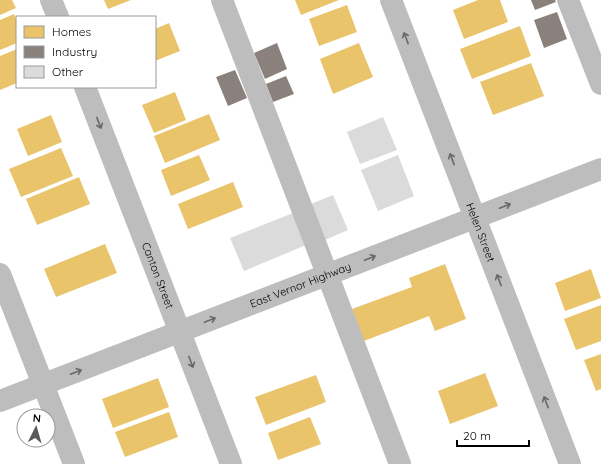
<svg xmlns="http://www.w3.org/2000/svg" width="601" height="464" font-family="Quicksand,sans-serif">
  <rect width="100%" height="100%" fill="#fff"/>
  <path fill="#e9c46a" d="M0 0H12L16 8 0 15Z
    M104 0H131L108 9Z
    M295 0H339L301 15Z
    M478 0H500L508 22 464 39 453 10Z
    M347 5 357 32 319 46 309 19Z
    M14 14 17 22V43L0 50V20Z
    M169 23 180 51 155 61V29Z
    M520 26 531 56 472 79 460 49Z
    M359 43 373 77 333 94 320 59Z
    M17 49V83L0 90V56Z
    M531 63 544 96 493 115 480 82Z
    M175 92 186 120 154 133 142 105Z
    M209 114 220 140 165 163 154 136Z
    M51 115 62 142 28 156 17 129Z
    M61 148 73 176 21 197 9 169Z
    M199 155 210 180 171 196 161 170Z
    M79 177 90 204 37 225 26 199Z
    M233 182 243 207 188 229 178 204Z
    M105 244 117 273 56 297 44 269Z
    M445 264 466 319 435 331 429 316 364 341 352 309 412 287 409 278Z
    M591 269 601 298 565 311 555 283Z
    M601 305V341L576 350 564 319Z
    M601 354V389L596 391 584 360Z
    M485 373 498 406 450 424 438 391Z
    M316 375 326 402 266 425 255 397Z
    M158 378 169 407 113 428 102 399Z
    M169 412 178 437 125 457 115 432Z
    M310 417 321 444 278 460 268 433Z"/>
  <path fill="#8a817c" d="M531 0H555L556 2 535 10Z
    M557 12 567 39 544 48 534 20Z
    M277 43 287 69 265 79 254 53Z
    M235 70 247 98 228 106 216 77Z
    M286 76 294 94 273 102 266 84Z"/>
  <path fill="#dbdbdb" d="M383 117 397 150 360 164 347 132Z
    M398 155 414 196 378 211 361 170Z
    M333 195 348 230 325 240 311 204Z
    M293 213 306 245 244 271 230 238Z"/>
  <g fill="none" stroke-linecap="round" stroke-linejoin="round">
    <g stroke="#bdbdbd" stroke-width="22">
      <path d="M51 0 58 17"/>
      <path d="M222 0 400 464"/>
      <path id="s1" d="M391 0 570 464"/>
      <path d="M568 0 601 84"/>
      <path id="s2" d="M85 87 231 464"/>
      <path d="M0 274 74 464"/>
      <path id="s3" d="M0 401 601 169"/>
    </g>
  </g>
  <defs><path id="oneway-shaft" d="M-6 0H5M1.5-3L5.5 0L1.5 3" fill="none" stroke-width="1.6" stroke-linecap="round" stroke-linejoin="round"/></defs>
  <g stroke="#686868">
    <use href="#oneway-shaft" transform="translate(406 38) rotate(-111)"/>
    <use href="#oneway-shaft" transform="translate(99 123) rotate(69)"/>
    <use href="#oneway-shaft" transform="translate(452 159) rotate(-111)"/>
    <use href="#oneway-shaft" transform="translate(505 206) rotate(-21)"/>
    <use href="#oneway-shaft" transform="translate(370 258) rotate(-21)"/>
    <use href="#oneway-shaft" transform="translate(499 280) rotate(-111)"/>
    <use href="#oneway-shaft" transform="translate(210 320) rotate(-21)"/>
    <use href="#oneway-shaft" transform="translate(191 362) rotate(69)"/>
    <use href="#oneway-shaft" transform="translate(76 372) rotate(-21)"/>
    <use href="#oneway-shaft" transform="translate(546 402) rotate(-111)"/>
  </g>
  <g text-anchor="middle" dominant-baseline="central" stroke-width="4" stroke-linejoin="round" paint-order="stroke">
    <g font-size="11" fill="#000" stroke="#fff">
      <text stroke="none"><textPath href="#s1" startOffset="249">Helen Street</textPath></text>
      <text stroke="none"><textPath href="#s2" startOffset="202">Canton Street</textPath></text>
      <text stroke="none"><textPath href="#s3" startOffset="322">East Vernor Highway</textPath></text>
    </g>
  </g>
  <rect x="16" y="16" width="140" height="72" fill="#ffffff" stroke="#999999"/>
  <rect x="24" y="26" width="20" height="12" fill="#e9c46a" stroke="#999999"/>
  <text x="52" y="36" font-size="12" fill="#000000">Homes</text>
  <rect x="24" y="46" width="20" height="12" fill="#8a817c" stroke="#999999"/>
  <text x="52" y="56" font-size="12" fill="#000000">Industry</text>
  <rect x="24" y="66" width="20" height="12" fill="#dbdbdb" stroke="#999999"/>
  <text x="52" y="76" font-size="12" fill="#000000">Other</text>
  <g transform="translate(36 428) rotate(5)"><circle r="19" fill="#ffffff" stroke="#999999"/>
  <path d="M0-3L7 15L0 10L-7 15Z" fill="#595959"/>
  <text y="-6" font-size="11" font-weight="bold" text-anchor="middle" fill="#000000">N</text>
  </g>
  <path d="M457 440v6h72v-6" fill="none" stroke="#000000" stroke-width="2"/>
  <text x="463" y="440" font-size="12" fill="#000000" stroke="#ffffff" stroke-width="3" paint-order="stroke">20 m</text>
</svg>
